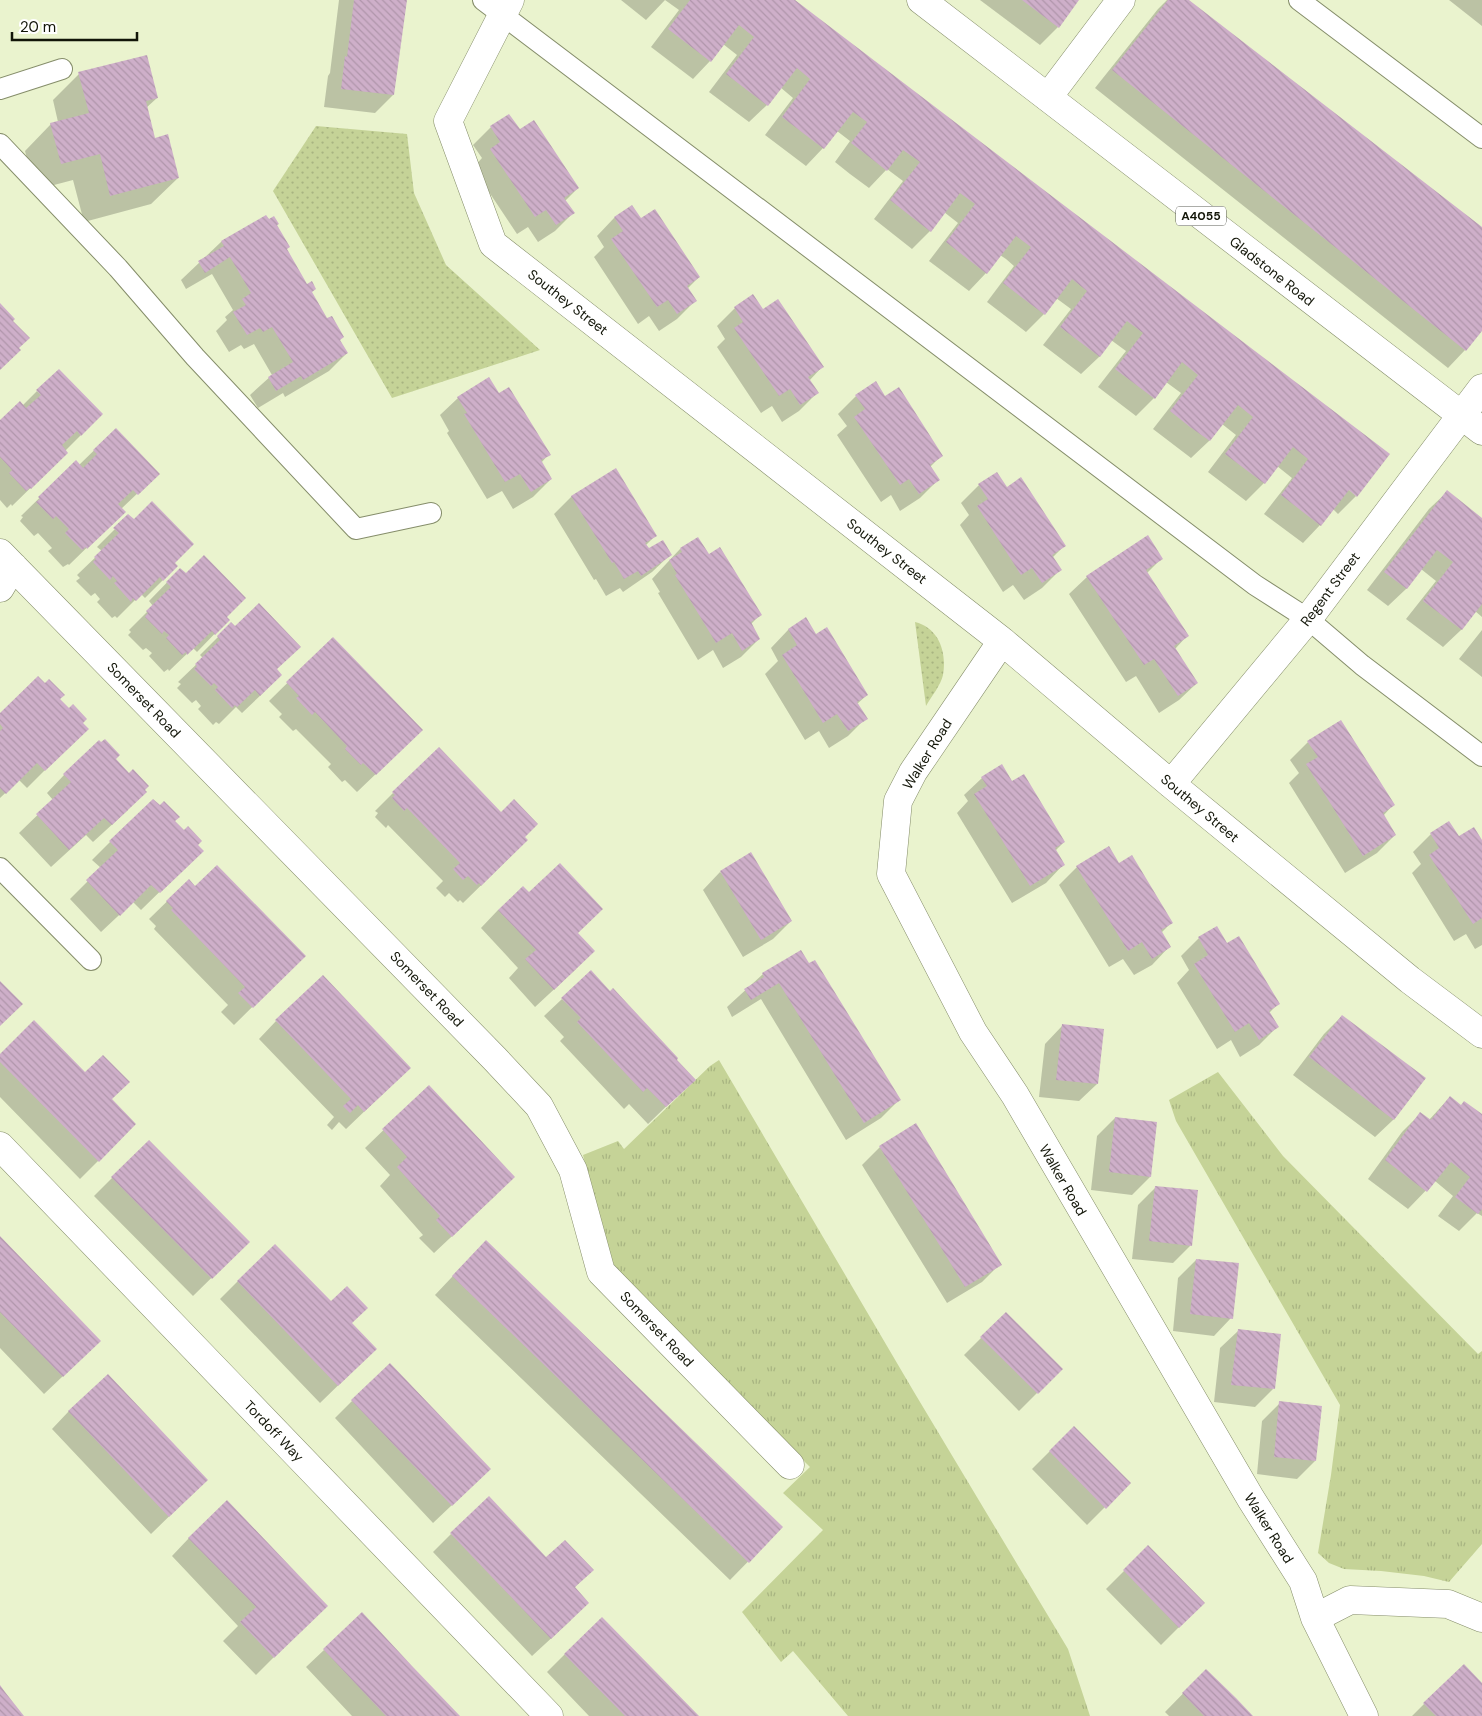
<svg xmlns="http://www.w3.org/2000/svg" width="1482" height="1716" font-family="'DM Sans',sans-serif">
  <defs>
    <pattern id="grass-dots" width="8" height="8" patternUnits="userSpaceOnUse" patternTransform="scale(1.25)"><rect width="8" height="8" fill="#c5d397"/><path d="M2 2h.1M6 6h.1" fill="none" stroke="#a8b481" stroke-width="1.8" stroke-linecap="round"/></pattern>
    <pattern id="park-tufts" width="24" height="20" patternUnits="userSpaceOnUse" patternTransform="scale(1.25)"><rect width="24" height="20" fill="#c5d397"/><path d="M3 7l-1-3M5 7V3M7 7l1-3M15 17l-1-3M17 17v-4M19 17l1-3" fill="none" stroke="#a8b481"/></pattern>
    <pattern id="building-back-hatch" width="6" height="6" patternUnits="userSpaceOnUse" patternTransform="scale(1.25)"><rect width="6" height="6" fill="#ceafc9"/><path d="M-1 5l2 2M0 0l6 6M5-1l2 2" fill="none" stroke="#b096ab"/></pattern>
  </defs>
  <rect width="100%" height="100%" fill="#eaf3ce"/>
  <path fill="url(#grass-dots)" d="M316 126 407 134 414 193 446 265 540 350 392 398 273 191Z
    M915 622C939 628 947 652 943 675 941 685 931 697 926 706Z"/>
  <path fill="url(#park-tufts)" d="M719 1060 914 1392 1068 1649 1090 1716H848L793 1651 781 1662 742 1612 823 1530 783 1493 810 1467 726 1384 623 1281 607 1252 583 1155 618 1141 624 1149 710 1066Z
    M1218 1072 1283 1156 1478 1354 1482 1351V1544L1449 1582 1424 1576 1381 1571 1344 1569 1329 1563 1318 1553 1331 1475 1340 1405 1176 1121 1169 1100Z"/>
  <path fill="#0003" d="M339 0H406L393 95 375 113 324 107 328 76 330 73Z
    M621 0H665L646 20Z
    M665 0H793L1356 496 1338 514 1333 509 1320 525 1303 543 1264 514 1292 478 1277 466 1264 483 1246 501 1208 472 1236 435 1222 424 1209 441 1191 458 1153 429 1181 393 1166 382 1154 398 1136 416 1098 387 1126 351 1111 340 1099 357 1081 374 1043 345 1071 309 1056 298 1044 314 1026 332 987 302 1014 266 1006 259 1000 255 986 273 969 291 929 261 958 223 944 212 930 231 912 249 874 219 903 181 887 169 869 188 850 174 835 162 850 141 837 131 823 148 806 166 765 135 793 98 780 87 767 105 749 122 709 92 737 55 723 44 710 61 693 79 651 47 679 10Z
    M980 0H1078L1058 27 1040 45Z
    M1167 0H1187L1482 229V329L1465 350 1448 368 1095 88 1158 9Z
    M1449 0H1482V26Z
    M79 74 157 98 146 108 154 139 178 178 151 204 84 222 73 180 35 190 25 151 51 124 58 122 53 100Z
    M491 127 519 131 578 188 565 201 573 213 555 231 538 242 528 227 517 234 473 168 482 158 473 145Z
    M266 216 275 226 285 250 347 353 329 371 285 397 283 393 258 408 250 395 272 375 254 344 244 349 241 345 229 352 216 331 227 320 225 317 233 310 212 274 186 289 181 280 221 242Z
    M614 218 641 220 699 277 687 289 695 301 677 319 659 331 649 316 638 324 594 257 604 247 597 236Z
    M735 308 763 311 822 367 809 381 817 393 799 411 782 422 772 406 761 413 717 347 725 339 717 326Z
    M37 391 84 432 65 451 49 470 12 506 11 504 7 508 0 500V422L22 406Z
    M498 395 549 454 541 463 551 479 533 497 513 509 502 491 487 499 447 433 449 431 440 415 458 398Z
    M856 396 885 397 942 455 930 467 938 480 920 498 900 511 891 495 881 502 837 435 847 426 838 414Z
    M116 429 140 491 121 509 106 529 69 565 68 564 63 567 48 551 52 548 38 533 34 536 20 521 23 517 21 516 76 462 79 465Z
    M979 485 1006 488 1064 546 1052 558 1060 570 1042 588 1024 600 1013 585 1003 592 960 525 969 515 961 503Z
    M1447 492 1482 519V617L1475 611 1461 630 1443 647 1406 619 1436 581 1421 569 1406 589 1388 606 1367 590 1429 509Z
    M572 496 655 536 646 545 649 550 670 555 652 572 623 592 620 588 606 596 596 579 594 580 554 514Z
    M128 516 177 566 145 598 141 594 117 618 115 616 112 618 97 602 100 599 95 593 91 596 76 581 80 578 77 575 102 551 97 547Z
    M680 549 708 556 760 615 750 625 759 639 741 657 723 668 713 650 698 660 658 593 660 592 652 579Z
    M1161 559 1147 573 1187 636 1175 649 1197 683 1179 700 1159 713 1136 676 1126 682 1069 594 1087 577Z
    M180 569 228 620 197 652 193 648 169 671 168 669 164 672 149 656 152 653 146 648 143 650 128 635 131 632 129 630 153 606 149 601Z
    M806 619 816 635 867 695 857 704 866 718 848 736 829 748 819 731 805 740 765 674 778 661 771 648 788 630Z
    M231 624 275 670 263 693 242 713 236 707 219 724 216 722 213 725 198 709 201 706 196 700 192 703 177 688 181 684 178 682 203 658 200 655Z
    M1482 630V677L1459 659Z
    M333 638 403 748 357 792 345 780 342 782 328 767 331 764 296 729 293 731 279 717 282 714 269 701Z
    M59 699 82 723 69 746 27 788 19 780 0 798V715Z
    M1308 742 1393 805 1383 816 1395 835 1377 853 1345 873 1289 783 1299 773 1290 760Z
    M115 759 128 810 93 842 86 835 51 867 19 833 53 800 47 793 64 775Z
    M982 778 1012 783 1064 842 1055 851 1063 865 1046 883 1012 903 957 813 968 801 964 795Z
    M393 793 524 837 509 858 463 903 460 900 458 902 449 893 445 897 436 888 443 881 388 825 386 828 375 817 378 813 375 811Z
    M160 807 173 821 184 868 141 910 133 902 101 932 70 899 101 868 92 860 110 842Z
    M1431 834 1482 842V945L1475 949 1466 934 1454 941 1412 873 1421 864 1413 852Z
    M1119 864 1171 923 1161 933 1169 947 1152 965 1134 975 1123 959 1109 967 1059 885 1077 867Z
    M720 872 791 921 773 939 743 957 703 890Z
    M189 880 195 888 304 956 234 1025 221 1012 228 1005 154 929 156 926 149 919Z
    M498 910 577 933 576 969 535 1007 509 978 518 968 481 928Z
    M1199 938 1226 945 1278 1004 1269 1013 1277 1027 1259 1045 1240 1057 1231 1040 1217 1049 1177 983 1189 970 1181 956Z
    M800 951 899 1100 881 1118 846 1140 761 999 732 1017 727 1007 763 974Z
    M562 999 676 1097 648 1124 629 1104 624 1109 560 1041 564 1037 544 1016Z
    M1342 1016 1424 1078 1393 1120 1375 1137 1293 1075 1324 1034Z
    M276 1021 392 1085 346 1129 339 1122 332 1130 327 1125 334 1117 259 1039Z
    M1062 1026 1097 1084 1079 1101 1039 1097 1045 1044Z
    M0 1056 85 1074 135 1124 80 1179 0 1097Z
    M429 1086 496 1195 434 1253 419 1238 423 1235 380 1186 390 1175 365 1148Z
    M1450 1097 1461 1106 1482 1115V1216L1477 1213 1459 1231 1438 1216 1453 1196 1435 1181 1408 1209 1368 1179 1402 1132 1420 1114 1429 1120Z
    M1115 1118 1150 1177 1132 1195 1091 1190 1097 1136Z
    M149 1141 248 1242 193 1296 94 1196Z
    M880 1147 1000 1264 982 1282 947 1303 862 1165Z
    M1156 1187 1191 1245 1173 1263 1132 1259 1138 1205Z
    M0 1237 82 1358 44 1394 0 1348Z
    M468 1260 782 1527 730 1580 435 1295Z
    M1196 1260 1231 1318 1214 1336 1173 1331 1178 1278Z
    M238 1281 351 1324 357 1367 320 1403 220 1299Z
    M1006 1313 1061 1369 1019 1411 964 1355Z
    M1238 1331 1273 1389 1255 1407 1214 1402 1220 1348Z
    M352 1401 471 1487 433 1523 335 1418Z
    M1280 1403 1315 1461 1297 1479 1257 1474 1262 1421Z
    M69 1411 188 1498 151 1534 52 1429Z
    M1074 1427 1129 1483 1087 1525 1032 1469Z
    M451 1534 592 1570 574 1588 570 1621 532 1656 433 1552Z
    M189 1538 308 1623 256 1675 223 1641 238 1626 172 1556Z
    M1148 1547 1203 1603 1161 1645 1106 1589Z
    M324 1650 458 1716H352L306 1667Z
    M565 1654 697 1716H589L547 1672Z
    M1206 1670 1251 1716H1169L1165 1712Z
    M1482 1685V1716H1412L1424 1704Z"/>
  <path fill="url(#building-back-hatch)" d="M354 0H407L394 95 341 89 345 56 347 57Z
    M690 0H795L1390 454 1357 497 1349 490 1321 526 1281 495 1308 459 1293 447 1265 484 1225 454 1253 417 1238 405 1210 441 1190 427 1170 411 1198 375 1182 362 1155 399 1115 369 1143 333 1127 321 1100 357 1060 327 1087 291 1072 279 1045 315 1003 283 1031 247 1016 236 987 274 946 242 975 204 960 193 931 232 890 200 920 162 903 150 887 171 868 156 851 143 867 122 853 112 824 149 782 117 810 79 797 68 768 106 726 74 754 37 739 25 711 62 668 29Z
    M1022 0H1079L1059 28Z
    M1168 0H1189L1482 227V331L1466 351 1112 70Z
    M147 55 158 98 146 101 155 138 168 134 179 178 110 196 100 154 61 164 50 123 89 113 78 72Z
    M509 114 520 129 534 120 579 188 564 198 575 213 556 225 546 210 535 217 490 149 500 142 490 126Z
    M632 205 641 218 655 209 700 277 687 286 697 301 677 314 668 300 657 307 611 239 623 231 614 217Z
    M266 215 269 219 274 216 279 224 277 225 290 247 287 249 307 284 312 281 316 289 312 292 327 318 332 316 344 337 340 340 348 353 303 380 301 376 276 391 268 377 293 362 272 327 263 332 260 328 247 335 233 312 246 305 242 299 251 293 230 257 205 273 198 261 224 246 221 241Z
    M753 294 763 309 778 299 824 367 808 377 819 393 800 405 790 389 779 396 734 328 743 322 734 307Z
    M0 303 15 319 13 321 30 338 19 348 21 350 0 370Z
    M59 369 103 414 81 436 77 431 62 445 68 453 31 489 30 488 26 491 9 473 12 470 0 457V420L20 401 26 408 41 395 36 390Z
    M489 377 499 393 509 387 551 455 541 460 552 479 531 492 520 474 505 482 464 414 467 413 457 397Z
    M876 381 885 396 899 387 943 456 930 465 940 480 919 494 909 479 900 485 854 417 865 409 855 395Z
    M116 428 160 474 138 495 133 490 118 504 126 512 87 549 86 547 82 550 65 533 69 529 56 516 53 519 36 502 40 499 38 497 76 460 83 468 97 454 93 450Z
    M616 468 657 536 645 543 649 548 663 540 672 555 641 576 638 571 624 579 614 562 612 563 571 496Z
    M997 472 1007 487 1021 477 1066 546 1052 555 1062 570 1042 583 1032 568 1021 575 977 506 988 499 978 484Z
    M1447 490 1482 518V604L1462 630 1423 601 1453 562 1437 550 1407 589 1384 572Z
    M152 501 194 544 175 563 178 566 163 581 160 577 136 601 133 598 131 602 114 583 117 581 113 576 110 580 93 562 96 559 94 557 119 533 113 528 128 514 134 519Z
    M1148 535 1163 559 1146 570 1189 636 1174 646 1198 683 1178 696 1154 659 1144 665 1086 576Z
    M698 537 709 554 720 547 762 615 751 622 760 639 742 651 732 633 716 643 675 575 677 574 669 560 682 552 680 548Z
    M204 555 246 598 227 617 230 620 215 635 212 631 187 655 186 652 182 655 166 638 169 635 164 631 162 634 145 617 148 613 146 611 171 587 166 582 180 568 186 573Z
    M259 603 301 647 277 669 282 675 260 696 255 690 237 707 235 705 232 708 215 690 218 687 214 683 211 686 194 669 197 666 195 664 220 640 217 636 231 622 235 626Z
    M806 617 816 634 827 627 868 695 857 702 868 719 848 731 837 714 823 723 782 655 797 645 788 629Z
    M333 637 423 730 376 775 363 763 361 765 345 749 347 746 315 712 312 715 296 698 299 696 286 682Z
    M38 676 45 683 49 679 65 695 60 699 69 708 73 704 87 719 83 723 89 729 45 771 37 763 6 794 0 788V731L3 728 0 724V713Z
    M1341 720 1395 805 1383 813 1396 835 1363 856 1306 764 1318 757 1307 741Z
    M105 739 120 755 116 759 129 773 133 769 149 786 145 790 147 792 112 825 104 818 69 850 36 814 71 782 63 774 99 740 101 742Z
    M439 747 501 812 514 799 538 824 525 837 528 840 481 886 479 883 477 885 468 876 463 880 453 869 460 863 407 808 404 811 392 798 395 795 392 792Z
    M1002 764 1012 781 1024 774 1065 842 1055 848 1065 865 1030 886 974 794 987 786 981 777Z
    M153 799 160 805 164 801 180 817 175 821 184 830 188 826 202 841 198 845 204 851 160 893 151 885 120 916 86 880 118 850 109 841Z
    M1449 821 1459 836 1474 827 1482 840V918L1473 924 1429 855 1439 848 1430 833Z
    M1109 846 1119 863 1132 855 1173 923 1161 930 1171 947 1152 959 1142 942 1128 951 1076 866Z
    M751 852 792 921 761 940 720 871Z
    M560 863 603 909 578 933 595 951 554 990 525 959 536 950 498 910 523 886 529 892Z
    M217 865 306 956 253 1008 238 993 245 987 171 910 173 908 166 901 189 879 195 886Z
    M1217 926 1227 943 1239 936 1280 1004 1269 1011 1279 1027 1259 1040 1249 1023 1235 1032 1194 964 1208 955 1198 937Z
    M801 950 809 963 815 960 901 1100 864 1123 779 983 751 1000 744 989 764 977 762 973Z
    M591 970 610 991 613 988 678 1058 677 1060 696 1080 666 1107 647 1088 643 1092 577 1022 581 1018 561 998Z
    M323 975 411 1068 364 1112 358 1105 350 1113 343 1106 351 1099 275 1020Z
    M0 981 23 1004 0 1026Z
    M1342 1015 1426 1078 1394 1120 1309 1057Z
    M34 1020 85 1072 103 1055 130 1082 112 1099 136 1124 99 1162 0 1062V1054Z
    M1062 1024 1104 1029 1098 1084 1056 1080Z
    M429 1085 515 1177 452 1237 436 1220 440 1216 397 1167 407 1157 382 1129Z
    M1450 1096 1461 1105 1464 1101 1482 1114V1209L1478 1214 1455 1197 1470 1177 1451 1162 1427 1192 1385 1160 1420 1112 1431 1120Z
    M1115 1117 1157 1122 1151 1177 1109 1172Z
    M916 1123 1002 1265 965 1287 879 1146Z
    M149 1140 250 1242 212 1279 111 1177Z
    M1155 1186 1198 1190 1192 1246 1149 1241Z
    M0 1236 101 1341 63 1377 0 1312Z
    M486 1240 783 1527 749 1563 452 1276Z
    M275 1244 331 1301 347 1286 368 1308 352 1323 377 1349 338 1386 237 1281Z
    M1196 1259 1239 1263 1233 1319 1190 1314Z
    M1006 1312 1063 1369 1038 1394 980 1337Z
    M1238 1329 1281 1334 1275 1389 1231 1385Z
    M390 1363 491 1469 452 1506 351 1400Z
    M108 1374 208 1480 169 1517 68 1411Z
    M1279 1401 1322 1406 1316 1461 1274 1457Z
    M1074 1426 1131 1483 1106 1509 1049 1451Z
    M489 1496 546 1557 565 1540 594 1570 575 1587 589 1603 551 1639 450 1533Z
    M227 1500 328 1606 274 1658 240 1622 256 1607 188 1538Z
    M1148 1545 1205 1603 1179 1628 1123 1570Z
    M362 1612 412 1666 460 1716H386L323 1649Z
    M602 1617 653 1669 699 1716H625L564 1654Z
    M1464 1664 1482 1683V1716H1436L1423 1703Z
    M1206 1669 1236 1698 1253 1716H1204L1182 1693Z
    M0 1685 5 1692 24 1716H0Z"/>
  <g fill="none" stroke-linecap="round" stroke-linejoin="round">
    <defs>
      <path id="service" d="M483 0 1255 585 1308 619 1362 665 1482 756
        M1299 0 1482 138
        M0 89 62 69
        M0 144 118 268 195 357 356 529 431 513
        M0 868 91 960"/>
      <path id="minor" d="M510 0 448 121 493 244 1002 641 1171 784 1410 980 1482 1034
        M1048 97 1121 0
        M0 553 495 1059 539 1106 573 1170 601 1272 790 1465
        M0 588 13 566
        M1002 641 913 772 898 801 891 874 973 1032 1015 1095 1251 1499 1303 1581 1315 1618 1364 1716
        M1171 784 1308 619 1482 388
        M0 1146 549 1716
        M1315 1618 1350 1600 1448 1604 1482 1618"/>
      <path id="primary" d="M921 0 1482 431"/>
    </defs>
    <use href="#service" stroke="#858d6a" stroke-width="22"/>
    <use href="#minor" stroke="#858d6a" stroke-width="29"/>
    <use href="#primary" stroke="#858d6a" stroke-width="29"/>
    <use href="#service" stroke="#fff" stroke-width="20"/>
    <use href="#minor" stroke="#fff" stroke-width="28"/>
    <use href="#primary" stroke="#fff" stroke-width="28"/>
  </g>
  <g text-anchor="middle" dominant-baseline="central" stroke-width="4" stroke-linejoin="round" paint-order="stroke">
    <rect fill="#fff" stroke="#595b52" stroke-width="1" x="1176" y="206.5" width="50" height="19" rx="4"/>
    <g font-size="12" font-weight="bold" fill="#121508">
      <text x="1201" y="216">A4055</text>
    </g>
    <g font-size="14" fill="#121508" stroke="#fff">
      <text transform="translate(1272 271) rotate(38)">Gladstone Road</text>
      <text transform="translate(568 302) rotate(38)">Southey Street</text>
      <text transform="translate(887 551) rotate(38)">Southey Street</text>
      <text transform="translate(1330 589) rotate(-53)">Regent Street</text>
      <text transform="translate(144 700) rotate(46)">Somerset Road</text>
      <text transform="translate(927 754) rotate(-58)">Walker Road</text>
      <text transform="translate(1200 808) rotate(40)">Southey Street</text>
      <text transform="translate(427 989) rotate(46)">Somerset Road</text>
      <text transform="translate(1063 1180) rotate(60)">Walker Road</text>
      <text transform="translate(657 1329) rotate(46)">Somerset Road</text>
      <text transform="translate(274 1431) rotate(46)">Tordoff Way</text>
      <text transform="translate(1269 1528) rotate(58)">Walker Road</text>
    </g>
  </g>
  <path d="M12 32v8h125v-8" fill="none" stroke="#121508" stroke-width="2.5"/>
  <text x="20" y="32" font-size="15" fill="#121508" stroke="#ffffff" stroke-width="4" paint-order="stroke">20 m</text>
</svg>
